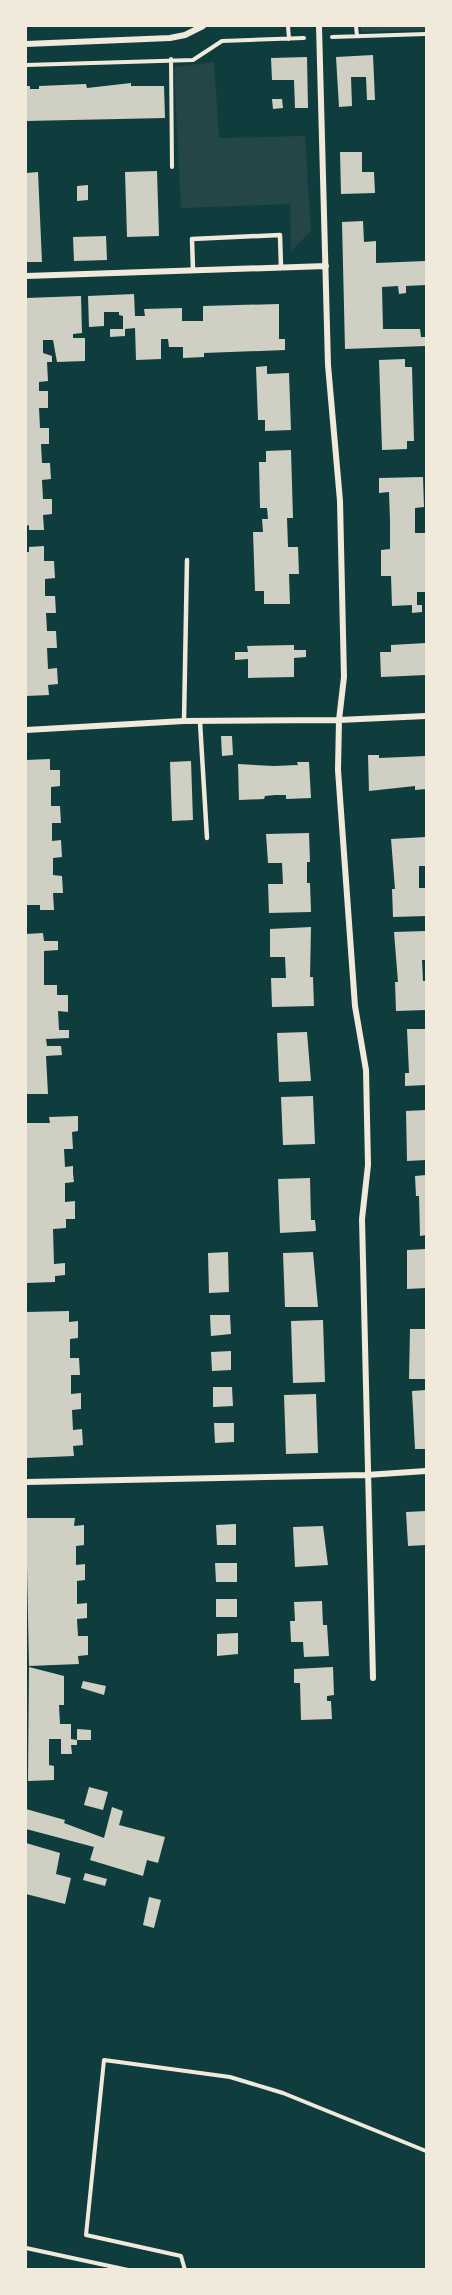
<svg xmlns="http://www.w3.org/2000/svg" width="452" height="2295" font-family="'Fira Sans',sans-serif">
  <rect width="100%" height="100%" fill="#0f3d3e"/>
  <path fill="#244646" d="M361 26H426V30L361 32Z
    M214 62 219 138 305 136 311 231 291 251 290 204 181 208 174 67Z"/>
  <path fill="#cfcfc3" d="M373 55 375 100H367L366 77H351L352 106 339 107 336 57Z
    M307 57 308 108H295L294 80H272L271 58Z
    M131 83V86H164L165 118 26 121V86H30V89H39V86L86 84 87 88Z
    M272 99H282L283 108 273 109Z
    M340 152H362V172H374L375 193 341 194Z
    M157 171 159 236 127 237 125 172Z
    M38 172 42 262H26V173Z
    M88 185V200L77 201V186Z
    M363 221 364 242 376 241V263L426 261V285L406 286V293L399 294 398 286 382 287 383 329H420L421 337H426V346L345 349 342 222Z
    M106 236 107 260 74 261 73 237Z
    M134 294 135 316H145L144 309 182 308V321H203V306L279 304V339H285V350L204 353V357L183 358V347H169L168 339H161V359L136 360 135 328 125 329V336L110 337V329H123V316L119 315V312H104V326L89 327 88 296Z
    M81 296 82 333 73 334V338H85V361L57 362 53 340H43V353L52 356V362H47L48 381 39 382V391H48V408H39L40 428H49V444H41L42 463H50L51 479 42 480 43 499H52V514L43 515 44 530H29V525L26 526V298Z
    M405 359V367H412L414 441H407V449L382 450 379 360Z
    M267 366V374L289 373 291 430 265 431V420H258L256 367Z
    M291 450 293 518H287L288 547H298L299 574H289L290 604H264V591H255L253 532H263L262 519H268L267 508H260L259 462H266V451Z
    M423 477 424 507 415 508V533H425L426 592H417V605H422V612L412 613V605L392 606 391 576H381V550L390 549V521L389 492 379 493V478Z
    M44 546V561H54L55 578 45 579V596H55L56 613H46L47 631H56L57 648H47L48 669 57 668 58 684 48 685 49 695 26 696V552H29V547Z
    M426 643V675L381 677 380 652H391V645Z
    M294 645V650H306V657L294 658V677L248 678V659L235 660V652H248L247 646Z
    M221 736H232L233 755 222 756Z
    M368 755H379V758L426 756V789L415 790V786L369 791Z
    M50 759V770H60V786L51 787V806H60L61 823H52V841L61 840 62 857 53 858V875L62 876 63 893H53L54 910H40V905H26V760Z
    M191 761 193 820 172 821 170 762Z
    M297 762H309L311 798 286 799V795H275L265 796 264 799 239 800 238 764 274 766 298 765Z
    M309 833 310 862H307V883H310L311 912 269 913 268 884H283L282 863H268L266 834Z
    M426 837V866H419V888H426V916L393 917 392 889H395L391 839Z
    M311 927 310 977H313L314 1006 272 1007 271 978H286L285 957H270V929Z
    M426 931V960H422L423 981H426V1010L396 1011 395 982H398L394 932Z
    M43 933 44 941H58V950L44 951V985H57V995H68V1012L58 1011 59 1030H69V1038L46 1039 47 1046H61L62 1055 46 1056 48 1094H26V934Z
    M407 1029H426V1085L405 1086V1073H409Z
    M307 1032 311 1081 279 1082 277 1033Z
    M313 1096 315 1144 283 1145 281 1097Z
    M426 1110V1160L407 1161 406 1111Z
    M78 1116V1131L72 1132 73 1149H64L65 1167 73 1166V1174L74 1182 65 1183V1202L75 1201V1219H66V1228L53 1229 54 1264 65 1263V1275L55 1276V1282L26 1283V1123H50L49 1117Z
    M426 1175V1235L420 1236 419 1196H416L415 1176Z
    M310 1178 311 1220H315L316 1231 280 1233 278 1179Z
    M426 1249V1288L407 1289V1250Z
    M228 1252 229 1292 209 1293 208 1253Z
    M313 1252 318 1307H285L283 1253Z
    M69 1311V1322L78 1321V1338L70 1339V1358H79L80 1375H71V1394L81 1393V1409L72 1410 73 1430 82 1429 83 1445 73 1446 74 1456 26 1458V1312Z
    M210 1315H230L231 1334 211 1336Z
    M323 1320 325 1382 293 1383 291 1321Z
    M410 1329H426V1379H409Z
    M231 1351V1370L212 1371 211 1352Z
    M213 1387H232L233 1406 213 1407Z
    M426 1390V1449H415L412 1391Z
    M316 1394 318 1453 286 1454 284 1395Z
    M214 1423H234V1442L215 1443Z
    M426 1511V1545L408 1546 406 1512Z
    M26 1518H75L74 1526 84 1525V1545L76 1546V1565L85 1564V1580L77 1581V1604L87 1603V1618L77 1619 78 1636H88V1655L78 1656 79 1664 29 1666Z
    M236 1524V1545H217L216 1525Z
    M323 1526 328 1565 295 1567 293 1527Z
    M215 1563H237V1582H216Z
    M216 1599H237V1617H216Z
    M322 1601 323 1625H327L329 1656 304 1657 303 1642H291L290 1621H295L294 1602Z
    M238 1633V1654L217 1656V1634Z
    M29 1667 64 1676V1705H59L60 1724H71V1739L77 1740V1745H71L72 1754H61V1739H49V1765L54 1766V1780L28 1781Z
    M333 1667 334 1695 327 1696V1701H331L332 1719 301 1720 300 1683H294V1669Z
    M83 1681 106 1686 104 1695 81 1688Z
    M77 1729 91 1730V1740H77Z
    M89 1787 108 1792 103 1810 84 1805Z
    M112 1807 123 1811 119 1825 165 1837 158 1863 147 1860 143 1876 90 1860 94 1847 26 1829V1809L65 1820 64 1823 104 1838Z
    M26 1843 60 1853 56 1874 71 1878 65 1904 26 1894Z
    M85 1873 107 1879 105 1886 83 1880Z
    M149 1897 161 1900 154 1928 143 1925Z"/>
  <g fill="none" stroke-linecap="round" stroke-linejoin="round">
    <path stroke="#f1e9da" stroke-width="4" d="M288 26 289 39
      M356 26 357 36
      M332 37 426 34
      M171 59 172 167
      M26 65 193 60 222 41 304 38
      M26 2248 128 2270
      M185 2270 181 2256 86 2235 104 2060 230 2077 283 2093 426 2151"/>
    <path stroke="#f1e9da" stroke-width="4.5" d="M193 270 192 239 280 235 281 268
      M184 721 187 560
      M200 722 207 838"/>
    <path stroke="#f1e9da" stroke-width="6" d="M319 26 328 365 340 501 344 677 339 720 338 770 355 1006 366 1070 368 1165 362 1219 373 1678
      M26 44 170 38 185 35 203 26
      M26 276 326 266
      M26 730 184 721 339 720 426 716
      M26 1482 366 1475 426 1471"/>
  </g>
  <rect width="452" height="2295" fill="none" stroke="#f1e9da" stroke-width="54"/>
</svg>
